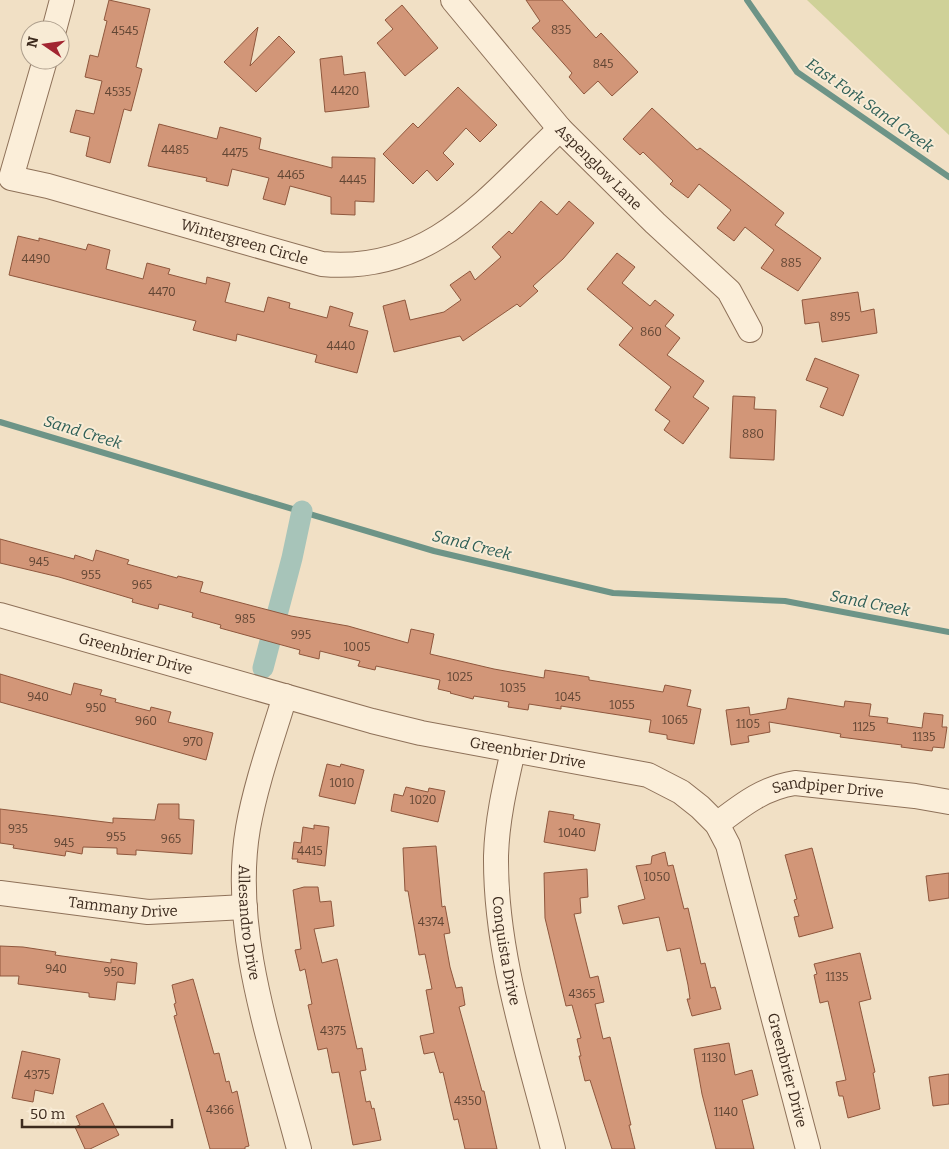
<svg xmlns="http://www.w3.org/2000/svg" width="949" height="1149" font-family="Bitter,serif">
  <rect width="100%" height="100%" fill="#f1e0c5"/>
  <path fill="#cfd198" d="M807 0H949V135Z"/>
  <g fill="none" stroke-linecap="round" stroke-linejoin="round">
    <path stroke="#6d9487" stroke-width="6" d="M747 0 797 72 949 177
      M0 422 434 551 613 593 785 601 949 632"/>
    <path stroke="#a7c4b9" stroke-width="21" d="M263 668 292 558 302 511"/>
  </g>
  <path fill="#d29678" stroke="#8f573d" d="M109 0 150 9 136 67 142 69 131 111 124 109 110 163 86 156 90 137 70 132 76 110 94 114 102 81 85 77 90 55 98 57 107 21 104 20Z
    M526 0H562L596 38 601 33 638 72 612 96 598 81 584 94 569 77 572 73 532 28 540 21Z
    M402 5 438 48 405 76 377 43 393 29 385 20Z
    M258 27 250 66 279 36 295 52 256 92 224 62Z
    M342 56 344 75 365 72 369 107 325 112 320 59Z
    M458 87 497 125 480 142 466 128 443 153 454 164 437 181 427 170 413 184 383 154 413 123 418 128Z
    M652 108 697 150 700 148 784 213 775 225 821 258 798 291 761 268 774 250 745 227 734 241 717 228 731 210 699 184 688 198 670 184 673 181 643 152 640 155 623 139Z
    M159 124 217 139 220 127 261 138 259 149 332 168V157L375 158 374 202 355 201V215L331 214V197L290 186 285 205 263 199 269 178 232 169 228 186 206 181 207 178 148 166Z
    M541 201 557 215 569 201 594 223 563 259 533 286 538 291 520 307 517 304 463 341 460 336 394 352 383 306 405 300 410 320 444 312 461 300 450 285 470 271 475 280 501 257 492 247 509 231 512 234Z
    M18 236 39 241V238L86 250 88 244 110 250 106 269 143 279 147 263 170 269 168 274 206 284 207 277 230 283 225 302 264 312 268 297 290 303 289 308 327 318 330 306 353 313 349 326 368 331 357 373 315 362 317 355 237 334 236 341 193 330 196 321 9 275Z
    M617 253 635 267 622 283 650 306 655 300 674 315 665 326 680 338 667 355 704 381 693 397 709 408 683 444 664 430 670 421 655 410 671 387 619 345 633 328 587 289Z
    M858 292 861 312 874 309 877 333 822 342 819 322 805 324 802 300Z
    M815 358 859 375 843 416 820 407 828 388 806 380Z
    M733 396 755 397 754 409 776 410 774 460 730 458Z
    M0 539 74 559 75 555 93 561 96 550 129 560 127 564 177 578 178 576 203 582 200 592 291 616 348 626 408 643 411 629 434 634 430 654 494 669 544 678 545 670 589 677V680L663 692 665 685 691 690 687 706 701 709 694 744 667 739V735L649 732 651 720 561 706V709L529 704 528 710 508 707 509 702 474 696 473 699 450 693 451 692 438 689 440 680 376 666 375 670 358 666 360 661 320 651 319 659 299 654 300 650 220 628 221 625 192 617 193 613 159 604 158 609 132 602 133 599 59 577 0 563Z
    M0 674 71 695 74 683 102 690 100 695 116 699 115 702 150 711 151 707 171 712 168 722 213 733 206 760 0 702Z
    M788 698 844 707 845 701 871 704 869 716 888 718 887 723 922 728 924 713 943 715 942 727H947L944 748 933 747 932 751 901 747 902 745 840 737 841 734 769 722 770 732 748 736 749 742 731 745 726 710 749 707 750 715 786 709Z
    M327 764 340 767 341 764 364 770 355 804 319 796Z
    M406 787 428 792 429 788 445 791 438 822 391 811 394 794 403 796Z
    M158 804H179V819L194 820 192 854 136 850V855L117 854V848L83 847 82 854 66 851 65 856 13 848 14 845 0 843V809L113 823V818L155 820Z
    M549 811 574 815 573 819 600 824 595 851 544 842Z
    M314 825 329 827 325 866 297 862 298 859H292L294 842 301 843 303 827 314 829Z
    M436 846 442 907 445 906 450 933 444 934 450 967 456 988 462 987 465 1005 459 1007 482 1091H484L497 1149H465L458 1119 454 1120 443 1072 440 1073 434 1052 424 1054 420 1036 434 1033 426 990 432 989 425 954 419 955 408 891H405L403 848Z
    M812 848 833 928 799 937 794 917 799 916 794 900 797 899 785 855Z
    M665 852 668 866 673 865 684 909 688 908 701 964 705 963 711 988 715 987 721 1009 692 1016 687 999H690L688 985 680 948 667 951 659 917 623 924 618 906 645 899 636 866 651 864 652 856Z
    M587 869 588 897 580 898 581 913 574 914 590 978 598 976 604 1002 595 1004 603 1039 610 1037 631 1125H629L635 1149H612L590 1080 585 1081 579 1056H581L577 1039 581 1038 572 1005 566 1006 545 918 544 873Z
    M949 873V898L929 901 926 876Z
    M304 887H318L320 902 331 901 334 926 314 929 322 963 337 959 357 1049 362 1048 366 1070 360 1071 366 1102 370 1101 372 1109 374 1108 381 1140 353 1145 339 1072 332 1073 327 1048 318 1050 308 1005 312 1004 305 969 300 971 295 950 301 949 293 890Z
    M0 946 23 947 56 952 55 955 111 963V959L137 963 135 984 117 982 115 1000 89 997V993L18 984 19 976H0Z
    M860 953 871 999 859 1002 875 1072 873 1073 880 1109 848 1118 843 1096H839L836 1082 846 1080 828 1001 820 1003 814 975 817 974 814 964Z
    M193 979 214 1054 219 1053 226 1082 229 1081 232 1093 237 1091 249 1146 245 1147V1149H210L174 1016 177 1015 174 1004 176 1003 172 985Z
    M729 1043 735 1075 752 1070 758 1095 742 1100 754 1149H716L702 1094 694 1049Z
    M22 1051 60 1059 53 1094 35 1090 33 1102 12 1098Z
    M949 1074V1104L933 1106 929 1077Z
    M103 1103 119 1135 90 1149H85L75 1127 80 1125 76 1116Z"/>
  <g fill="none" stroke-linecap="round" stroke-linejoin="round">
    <defs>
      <g id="minor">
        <path id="s1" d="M453 0 560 129 655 223 729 291 750 330"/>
        <path d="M54 30 62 0"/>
        <path id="s2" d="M45 60 11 178 48 186 322 264C432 274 488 197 560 129"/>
        <path id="s3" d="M0 615 372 721 421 733 648 775 681 792 700 807 717 824 728 845 808 1149"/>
        <path id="s4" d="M285 696C272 739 256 783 248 828 230 932 273 1049 299 1149"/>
        <path id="s5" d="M513 751C505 786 497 820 496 856 495 956 529 1053 553 1149"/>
        <path id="s6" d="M717 824C742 805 763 788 795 783L915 796 949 802"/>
        <path id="s7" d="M0 893 148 912 245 907"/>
      </g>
    </defs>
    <use href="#minor" stroke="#8e7159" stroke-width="26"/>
    <use href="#minor" stroke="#fbeed9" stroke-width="24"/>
  </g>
  <g text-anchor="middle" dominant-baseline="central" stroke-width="4" stroke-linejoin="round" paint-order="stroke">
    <g font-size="12" fill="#624634">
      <text x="561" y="30">835</text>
      <text x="125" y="31">4545</text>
      <text x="603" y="64">845</text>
      <text x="345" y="91">4420</text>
      <text x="118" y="92">4535</text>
      <text x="175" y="150">4485</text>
      <text x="235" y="153">4475</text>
      <text x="291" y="175">4465</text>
      <text x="353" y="180">4445</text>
      <text x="36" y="259">4490</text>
      <text x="791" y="263">885</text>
      <text x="162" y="292">4470</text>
      <text x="840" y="317">895</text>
      <text x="651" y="332">860</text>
      <text x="341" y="346">4440</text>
      <text x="753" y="434">880</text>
      <text x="39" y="562">945</text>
      <text x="91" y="575">955</text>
      <text x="142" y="585">965</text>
      <text x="245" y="619">985</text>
      <text x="301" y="635">995</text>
      <text x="357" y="647">1005</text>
      <text x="460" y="677">1025</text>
      <text x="513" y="688">1035</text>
      <text x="38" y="697">940</text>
      <text x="568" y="697">1045</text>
      <text x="622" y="705">1055</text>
      <text x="96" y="708">950</text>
      <text x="675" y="720">1065</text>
      <text x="146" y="721">960</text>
      <text x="748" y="724">1105</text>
      <text x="864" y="727">1125</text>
      <text x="924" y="737">1135</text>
      <text x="193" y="742">970</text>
      <text x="342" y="783">1010</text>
      <text x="423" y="800">1020</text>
      <text x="18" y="829">935</text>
      <text x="572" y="833">1040</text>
      <text x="116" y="837">955</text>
      <text x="171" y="839">965</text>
      <text x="64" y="843">945</text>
      <text x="310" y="851">4415</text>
      <text x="657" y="877">1050</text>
      <text x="431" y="922">4374</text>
      <text x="56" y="969">940</text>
      <text x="114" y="972">950</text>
      <text x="837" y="977">1135</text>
      <text x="582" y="994">4365</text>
      <text x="333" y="1031">4375</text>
      <text x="714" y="1058">1130</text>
      <text x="37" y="1075">4375</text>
      <text x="468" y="1101">4350</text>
      <text x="220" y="1110">4366</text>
      <text x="726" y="1112">1140</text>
    </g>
    <g font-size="15" fill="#3d2b1e" stroke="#f8ebd5">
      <text stroke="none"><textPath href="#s1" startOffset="222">Aspenglow Lane</textPath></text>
      <text stroke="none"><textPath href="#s2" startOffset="365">Wintergreen Circle</textPath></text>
      <text stroke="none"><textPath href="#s3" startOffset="141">Greenbrier Drive</textPath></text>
      <text stroke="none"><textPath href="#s3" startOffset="546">Greenbrier Drive</textPath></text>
      <text stroke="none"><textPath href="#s6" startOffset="122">Sandpiper Drive</textPath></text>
      <text stroke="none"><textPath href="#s7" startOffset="124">Tammany Drive</textPath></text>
      <text stroke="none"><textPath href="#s4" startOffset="232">Allesandro Drive</textPath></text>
      <text stroke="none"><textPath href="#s5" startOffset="202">Conquista Drive</textPath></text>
      <text stroke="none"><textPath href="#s3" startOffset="1010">Greenbrier Drive</textPath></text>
    </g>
    <g font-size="16" font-style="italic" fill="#2d5e56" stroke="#f8ebd5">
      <text transform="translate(870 105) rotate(35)">East Fork Sand Creek</text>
      <text transform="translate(83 432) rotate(17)">Sand Creek</text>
      <text transform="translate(472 545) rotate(14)">Sand Creek</text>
      <text transform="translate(870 603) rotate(11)">Sand Creek</text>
    </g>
  </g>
  <g transform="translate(45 45) rotate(283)"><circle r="24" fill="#f8ebd5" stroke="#ad9e8c"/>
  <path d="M0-4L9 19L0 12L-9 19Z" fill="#a22531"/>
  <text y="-8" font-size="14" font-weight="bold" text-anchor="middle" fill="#3d2b1e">N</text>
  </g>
  <path d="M22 1119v8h150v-8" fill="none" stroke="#3d2b1e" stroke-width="2.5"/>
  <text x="30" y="1119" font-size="15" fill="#3d2b1e" stroke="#f8ebd5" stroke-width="4" paint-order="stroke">50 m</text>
</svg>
